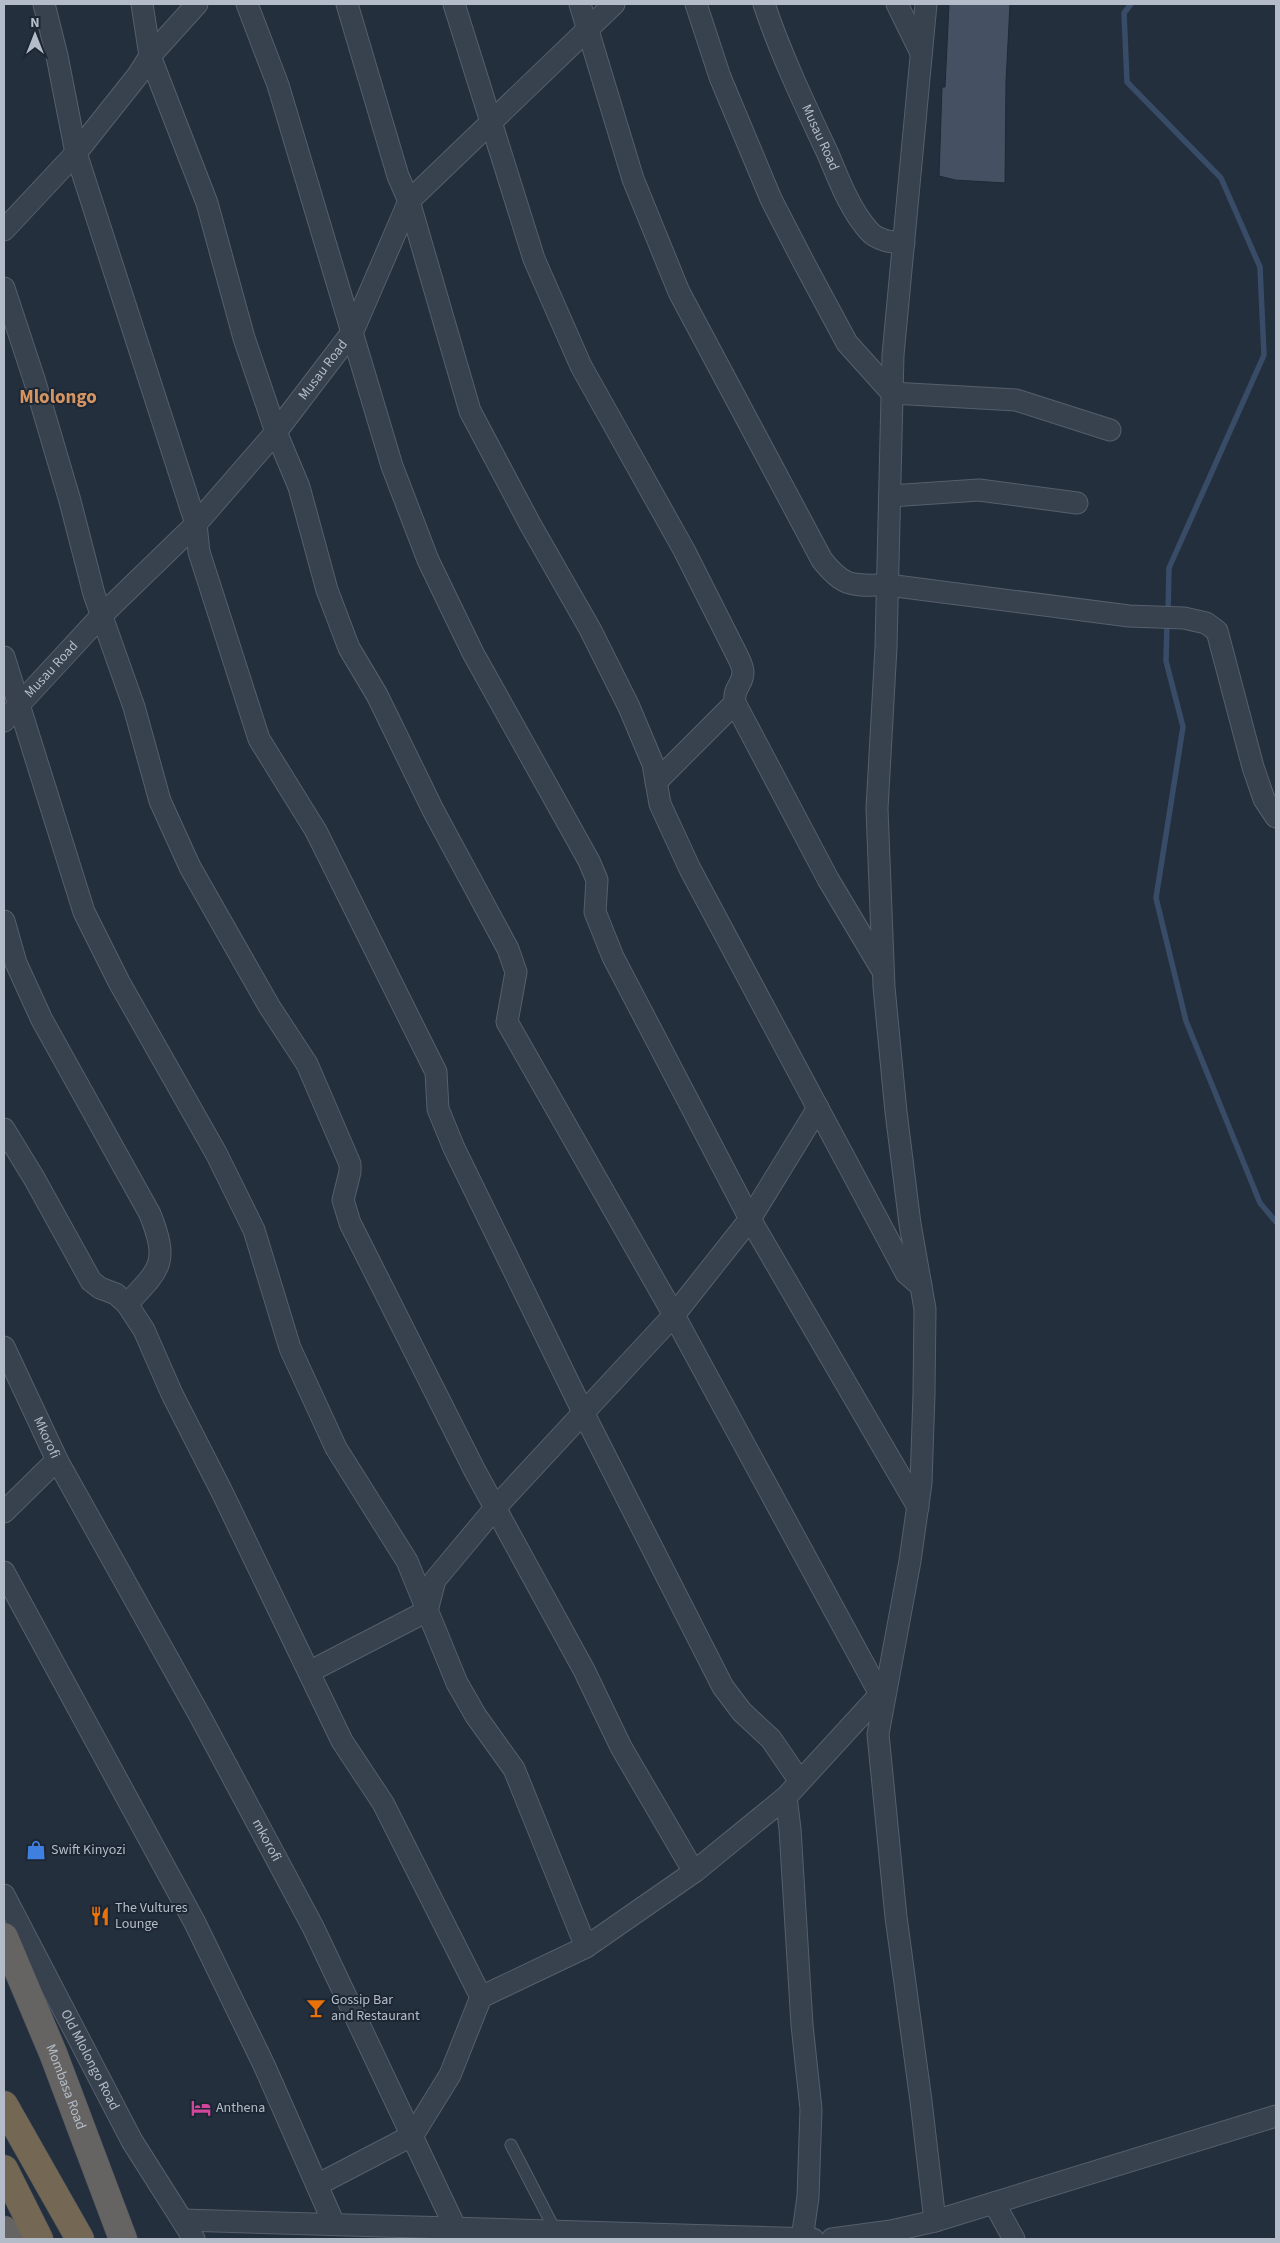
<svg xmlns="http://www.w3.org/2000/svg" width="1280" height="2243" font-family="'Source Sans 3',sans-serif">
  <rect width="100%" height="100%" fill="#242f3e"/>
  <g fill="none" stroke-linecap="round" stroke-linejoin="round">
    <path stroke="#394c67" stroke-width="5.5" d="M1131 4 1124 13 1127 82 1221 178 1260 267 1264 355 1169 568 1168 612
      M1167 621 1166 661 1183 727 1156 898 1186 1021 1260 1203 1276 1222"/>
  </g>
  <path fill="#455162" stroke="#1f2835" d="M949 4H1010L1006 82 1005 183 955 180 939 176 942 87H945Z"/>
  <g fill="none" stroke-linecap="round" stroke-linejoin="round">
    <defs>
      <path id="service" d="M511 2145 556 2232"/>
      <g id="minor">
        <path d="M44 4 57 56 76 153 196 524 199 552 259 739 316 831 436 1072 438 1109 454 1148 584 1414 723 1687 742 1712 771 1739 799 1780"/>
        <path d="M142 4 150 56 207 203 244 338 276 432 299 487 327 590 349 648 377 695 433 810 508 949 516 972 507 1022 670 1308 880 1694"/>
        <path d="M247 4 278 85 392 466 428 560 473 653 589 861 597 880 595 912 613 957 750 1219 918 1507"/>
        <path d="M347 4 398 176 409 201 470 411 530 524 590 629 629 707 653 764 660 804 690 869 906 1273 921 1286"/>
        <path d="M454 4 534 259 581 366 684 550 736 653C739 659 743 666 743 672 743 686 733 686 735 703L828 879 881 968"/>
        <path d="M580 4 633 179 679 292 822 560C845 589 853 585 888 585L1129 616 1184 618 1206 623 1217 631 1253 767 1264 799 1276 817"/>
        <path d="M696 4 720 77 771 199 804 263 847 343 892 393 1016 400 1110 430"/>
        <path id="s1" d="M764 4C781 55 805 105 828 154 839 180 850 210 869 231 878 241 892 242 904 243"/>
        <path d="M897 4 921 53"/>
        <path d="M926 4 893 355 886 647 877 809 884 987 896 1112 910 1224 925 1309 924 1394 921 1483 910 1561 878 1734 896 1917 921 2101 935 2221"/>
        <path d="M4 230 76 153 138 75 150 56 197 4"/>
        <path d="M4 288 34 379 70 501 94 594 134 707 160 801 190 867 269 1006 307 1064 350 1164V1172L343 1200 350 1223 475 1471 584 1670 621 1747 694 1872"/>
        <path d="M890 496 979 490 1077 503"/>
        <path d="M4 657 84 912 119 982 216 1153 254 1230 290 1348 336 1448 407 1561 457 1683 476 1716 514 1769 586 1947"/>
        <path id="s2" d="M4 721 101 616 196 524 276 432 353 331 409 201 614 4"/>
        <path d="M656 782 735 703"/>
        <path d="M4 921 16 963 42 1020 150 1214C169 1263 161 1268 127 1304"/>
        <path d="M4 1129 34 1178 91 1281 100 1288 116 1294 127 1304 144 1330 172 1394 222 1492 342 1741 383 1803 481 1997"/>
        <path id="s3" d="M4 1347 57 1460 200 1716 313 1927 456 2229"/>
        <path d="M4 1512 57 1460"/>
        <path d="M4 1572 195 1923 264 2065 334 2224"/>
        <path d="M309 1672 427 1611 435 1580 495 1508 674 1315 750 1219 818 1108"/>
        <path d="M786 1797 790 1829 802 2025 811 2109 808 2197 802 2239"/>
        <path id="s4" d="M4 1895 132 2141 194 2239"/>
        <path d="M317 2185 413 2135 450 2075 481 1997 586 1947 694 1872 786 1797 886 1688"/>
        <path d="M994 2203 1014 2239"/>
        <path d="M183 2220 813 2239"/>
        <path d="M832 2239 891 2231 935 2221 1276 2116"/>
      </g>
      <g id="trunk">
        <path id="s5" d="M4 1937 53 2053 123 2239"/>
        <path d="M4 2230 9 2239"/>
      </g>
      <path id="motorway" d="M4 2105 80 2239
        M4 2169 39 2239"/>
    </defs>
    <use href="#service" stroke="#565f6c" stroke-width="13"/>
    <use href="#minor" stroke="#565f6c" stroke-width="23"/>
    <use href="#trunk" stroke="#434c59" stroke-width="29"/>
    <use href="#motorway" stroke="#434c59" stroke-width="29"/>
    <use href="#service" stroke="#38414e" stroke-width="11"/>
    <use href="#minor" stroke="#38414e" stroke-width="21"/>
    <use href="#trunk" stroke="#656462" stroke-width="28"/>
    <use href="#motorway" stroke="#746855" stroke-width="28"/>
  </g>
  <defs>
    <symbol id="shop-bare" viewBox="-9 -9 18 18"><path d="M-5-2.5h2.3a2.7 3.5 0 0 1 5.4 0H5L5.5 6h-11ZM-1.5-2.5h3a1.5 2.3 0 0 0-3 0Z" fill="#3f7fe0" stroke="#1d2633" stroke-width="2.5" paint-order="stroke"/></symbol>
    <symbol id="restaurant-bare" viewBox="-9 -9 18 18"><path d="M-5-6h1v4h1v-4h1v4h1v-4h1v5L-1.5 .5V6h-2V.5L-5-1ZM5-6V6H3V1.5H1.5Q1.5-4 5-6Z" fill="#e8710a" stroke="#1d2633" stroke-width="2.5" paint-order="stroke"/></symbol>
    <symbol id="bar-bare" viewBox="-9 -9 18 18"><path d="M-6-5H6L.8 .8V4.5H3.5V6h-7V4.5H-.8V.8Z" fill="#e8710a" stroke="#1d2633" stroke-width="2.5" paint-order="stroke"/></symbol>
    <symbol id="hotel-bare" viewBox="-9 -9 18 18"><path d="M-6-4.5h1.5V1H6V5H4.5V3h-9V5H-6ZM-4 0a1.8 1.8 0 1 1 3.6 0ZM.5 0V-2.5h3Q6-2.5 6 0Z" fill="#d1479c" stroke="#1d2633" stroke-width="2.5" paint-order="stroke"/></symbol>
  </defs>
  <g fill-rule="evenodd">
    <use href="#shop-bare" x="22" y="1836" width="28" height="28"/>
    <use href="#restaurant-bare" x="86" y="1902" width="28" height="28"/>
    <use href="#bar-bare" x="302" y="1994" width="28" height="28"/>
    <use href="#hotel-bare" x="187" y="2094" width="28" height="28"/>
  </g>
  <g text-anchor="middle" dominant-baseline="central" stroke-width="4" stroke-linejoin="round" paint-order="stroke">
    <g font-size="14" fill="#b4bcc9" stroke="#1d2633">
      <text stroke="none"><textPath href="#s1" startOffset="145">Musau Road</textPath></text>
      <text stroke="none"><textPath href="#s2" startOffset="475">Musau Road</textPath></text>
      <text stroke="none"><textPath href="#s2" startOffset="70">Musau Road</textPath></text>
      <text stroke="none"><textPath href="#s3" startOffset="100">Mkorofi</textPath></text>
      <text stroke="none"><textPath href="#s3" startOffset="559">mkorofi</textPath></text>
      <text stroke="none"><textPath href="#s4" startOffset="186">Old Mlolongo Road</textPath></text>
      <text stroke="none"><textPath href="#s5" startOffset="162">Mombasa Road</textPath></text>
    </g>
    <g font-size="14" fill="#b4bcc9" stroke="#1d2633" text-anchor="start">
      <text x="51" y="1850">Swift Kinyozi</text>
      <text x="115" y="1908">The Vultures<tspan x="115" dy="16">Lounge</tspan></text>
      <text x="331" y="2000">Gossip Bar<tspan x="331" dy="16">and Restaurant</tspan></text>
      <text x="216" y="2108">Anthena</text>
    </g>
    <g font-size="19" font-weight="bold" fill="#d59563" stroke="#1d2633">
      <text x="58" y="397">Mlolongo</text>
    </g>
  </g>
  <rect width="1280" height="2243" fill="none" stroke="#b4bcc9" stroke-width="10"/>
  <g transform="translate(35 35)" stroke="#1d2633" stroke-width="4" paint-order="stroke">
  <path d="M0-4L9 19L0 12L-9 19Z" fill="#b4bcc9"/>
  <text y="-8" font-size="14" font-weight="bold" text-anchor="middle" fill="#b4bcc9">N</text>
  </g>
</svg>
